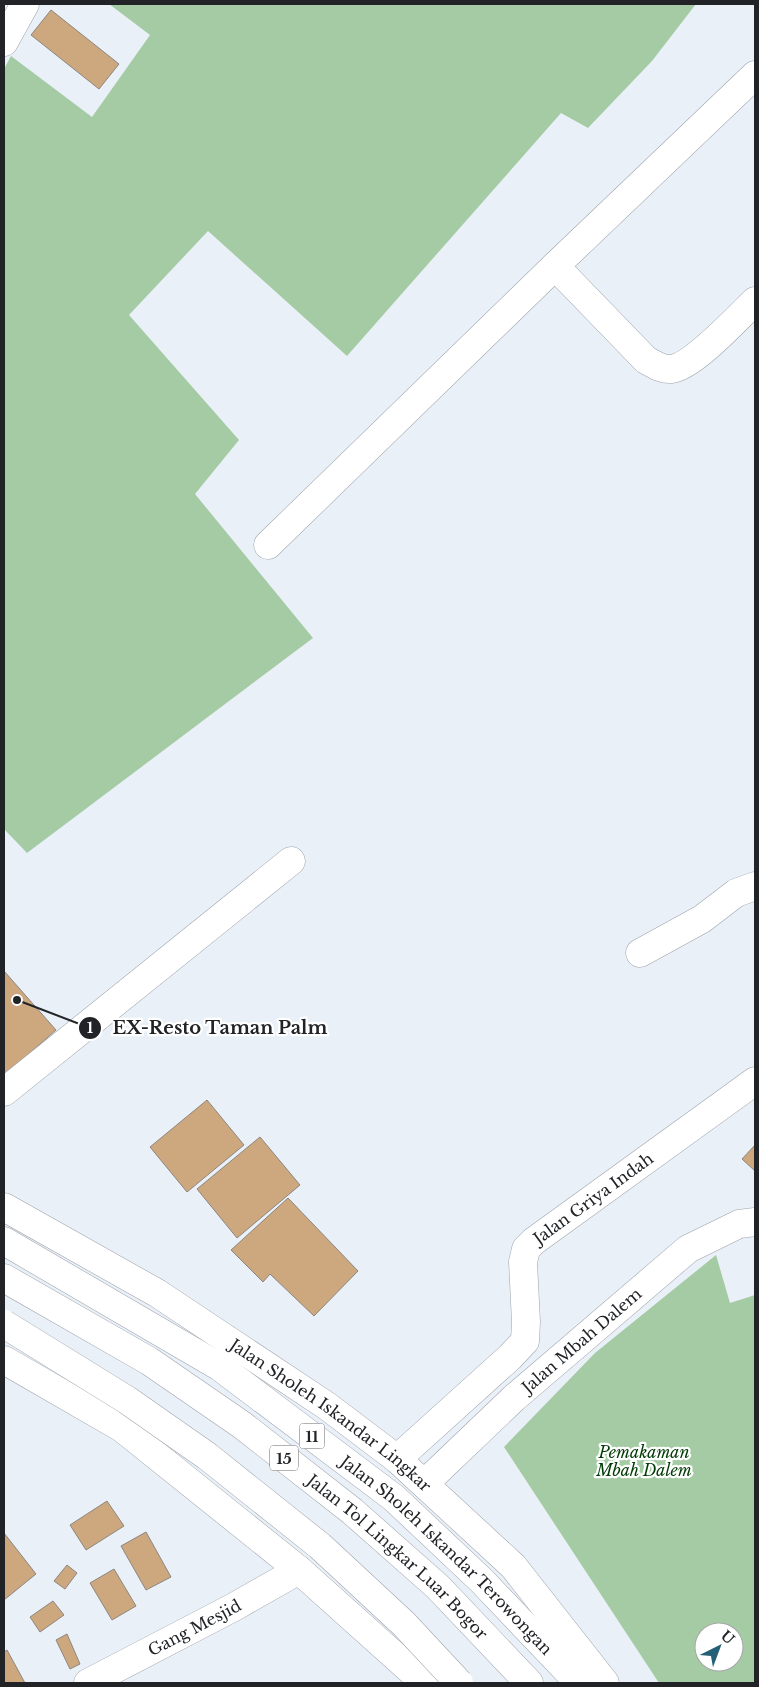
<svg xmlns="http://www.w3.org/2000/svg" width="759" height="1687" font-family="'Libre Baskerville',serif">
  <rect width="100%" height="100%" fill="#eaf0f8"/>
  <path fill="#a5cba4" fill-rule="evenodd" d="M109 4H696L652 61 588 128 561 113 347 356 208 231 129 315 239 440 195 494 313 638 27 853 4 829V69L11 56 92 117 150 35Z
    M716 1255 730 1303 755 1295V1683H659L504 1447 595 1353ZM704 1632H734V1662H704Z"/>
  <path fill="#cda87e" stroke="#8c867f" d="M51 10 119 64 99 89 31 35Z
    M4 971 56 1030 4 1076Z
    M207 1100 244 1145 187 1192 150 1147Z
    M260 1137 300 1185 237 1238 197 1189Z
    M755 1145V1171L742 1159Z
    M288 1198 358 1271 314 1316 270 1274 263 1282 231 1250Z
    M107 1501 124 1526 86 1550 70 1525Z
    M146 1532 171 1577 146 1590 121 1546Z
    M4 1533 36 1574 4 1600Z
    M67 1565 77 1573 65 1589 54 1581Z
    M114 1569 136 1606 112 1620 90 1583Z
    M53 1601 64 1615 40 1632 30 1617Z
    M67 1634 80 1664 70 1669 56 1640Z
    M7 1650 25 1683H4V1652Z"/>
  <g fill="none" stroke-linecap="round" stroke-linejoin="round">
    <defs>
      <g id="minor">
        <path d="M4 42 25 4"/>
        <path d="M555 266 646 360C654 364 662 370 671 369 693 367 738 317 755 301"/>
        <path d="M268 545 555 266 755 75"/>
        <path d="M640 953 702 919 736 893 755 886"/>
        <path d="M4 1092 291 861"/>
        <path id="s1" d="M397 1459 510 1357 525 1341 526 1322 523 1262 526 1249 534 1241 755 1081"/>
        <path id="s2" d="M425 1483 514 1398 688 1249 739 1224 755 1222"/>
        <path id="s3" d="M88 1683 234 1607 299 1570"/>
      </g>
      <g id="highway">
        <path id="s4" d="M4 1207 157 1293 327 1406 397 1459 513 1566 605 1683"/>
        <path id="s5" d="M4 1241 220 1367 394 1498 482 1581 579 1683"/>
        <path id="s6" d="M4 1278 149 1361 242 1425 352 1511 438 1587 529 1683"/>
        <path d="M4 1360 122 1428 299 1570 425 1683"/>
      </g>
    </defs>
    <use href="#minor" stroke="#9da2aa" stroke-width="29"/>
    <use href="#highway" stroke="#9da2aa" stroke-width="29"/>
    <use href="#minor" stroke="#fff" stroke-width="28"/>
    <use href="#highway" stroke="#fff" stroke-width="28"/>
    <defs>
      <path id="highway-bridge" d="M4 1324 127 1400 207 1456 320 1546 404 1624 459 1683"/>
    </defs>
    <use href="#highway-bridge" stroke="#9da2aa" stroke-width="29" stroke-linecap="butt"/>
    <use href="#highway-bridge" stroke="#fff" stroke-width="28"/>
  </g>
  <g text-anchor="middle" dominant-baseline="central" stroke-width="4.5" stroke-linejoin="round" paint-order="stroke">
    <g fill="#fff" stroke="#646567" stroke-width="1">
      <rect x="299.5" y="1423.5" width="25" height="25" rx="4"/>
      <rect x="270" y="1445.5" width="28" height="25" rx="4"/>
    </g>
    <g font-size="15" font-weight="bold" fill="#212326">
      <text x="312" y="1436">11</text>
      <text x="284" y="1458">15</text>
    </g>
    <g font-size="16" fill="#212326" stroke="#fff">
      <text stroke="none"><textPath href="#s1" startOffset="351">Jalan Griya Indah</textPath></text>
      <text stroke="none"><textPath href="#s2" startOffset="212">Jalan Mbah Dalem</textPath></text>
      <text stroke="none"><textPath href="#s4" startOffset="388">Jalan Sholeh Iskandar Lingkar</textPath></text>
      <text stroke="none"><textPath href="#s5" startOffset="545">Jalan Sholeh Iskandar Terowongan</textPath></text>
      <text stroke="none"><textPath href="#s6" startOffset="484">Jalan Tol Lingkar Luar Bogor</textPath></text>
      <text stroke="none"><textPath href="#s3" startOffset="120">Gang Mesjid</textPath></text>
    </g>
    <g font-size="16" font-style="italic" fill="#003b05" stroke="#fff">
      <text x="644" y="1452">Pemakaman<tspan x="644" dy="18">Mbah Dalem</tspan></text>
    </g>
  </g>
  <path fill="none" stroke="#212326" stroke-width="2" d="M17 1000L90 1028"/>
  <g fill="#212326" stroke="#fff" stroke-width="2">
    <circle cx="17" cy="1000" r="5"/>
    <circle cx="90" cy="1028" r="12"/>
  </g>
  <g font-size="15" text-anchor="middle" font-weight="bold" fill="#fff">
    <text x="90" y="1033">1</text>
  </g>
  <g font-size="18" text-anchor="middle" font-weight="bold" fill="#212326" stroke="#fff" stroke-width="4.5" stroke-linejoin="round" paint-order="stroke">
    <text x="220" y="1034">EX-Resto Taman Palm</text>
  </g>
  <rect width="759" height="1687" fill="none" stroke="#212326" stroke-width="10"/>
  <g transform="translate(719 1647) rotate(42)"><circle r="24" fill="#ffffff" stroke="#a6a7a8"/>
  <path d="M0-4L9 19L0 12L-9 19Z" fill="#236077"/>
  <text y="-8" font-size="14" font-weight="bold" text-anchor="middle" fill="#212326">U</text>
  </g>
</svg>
